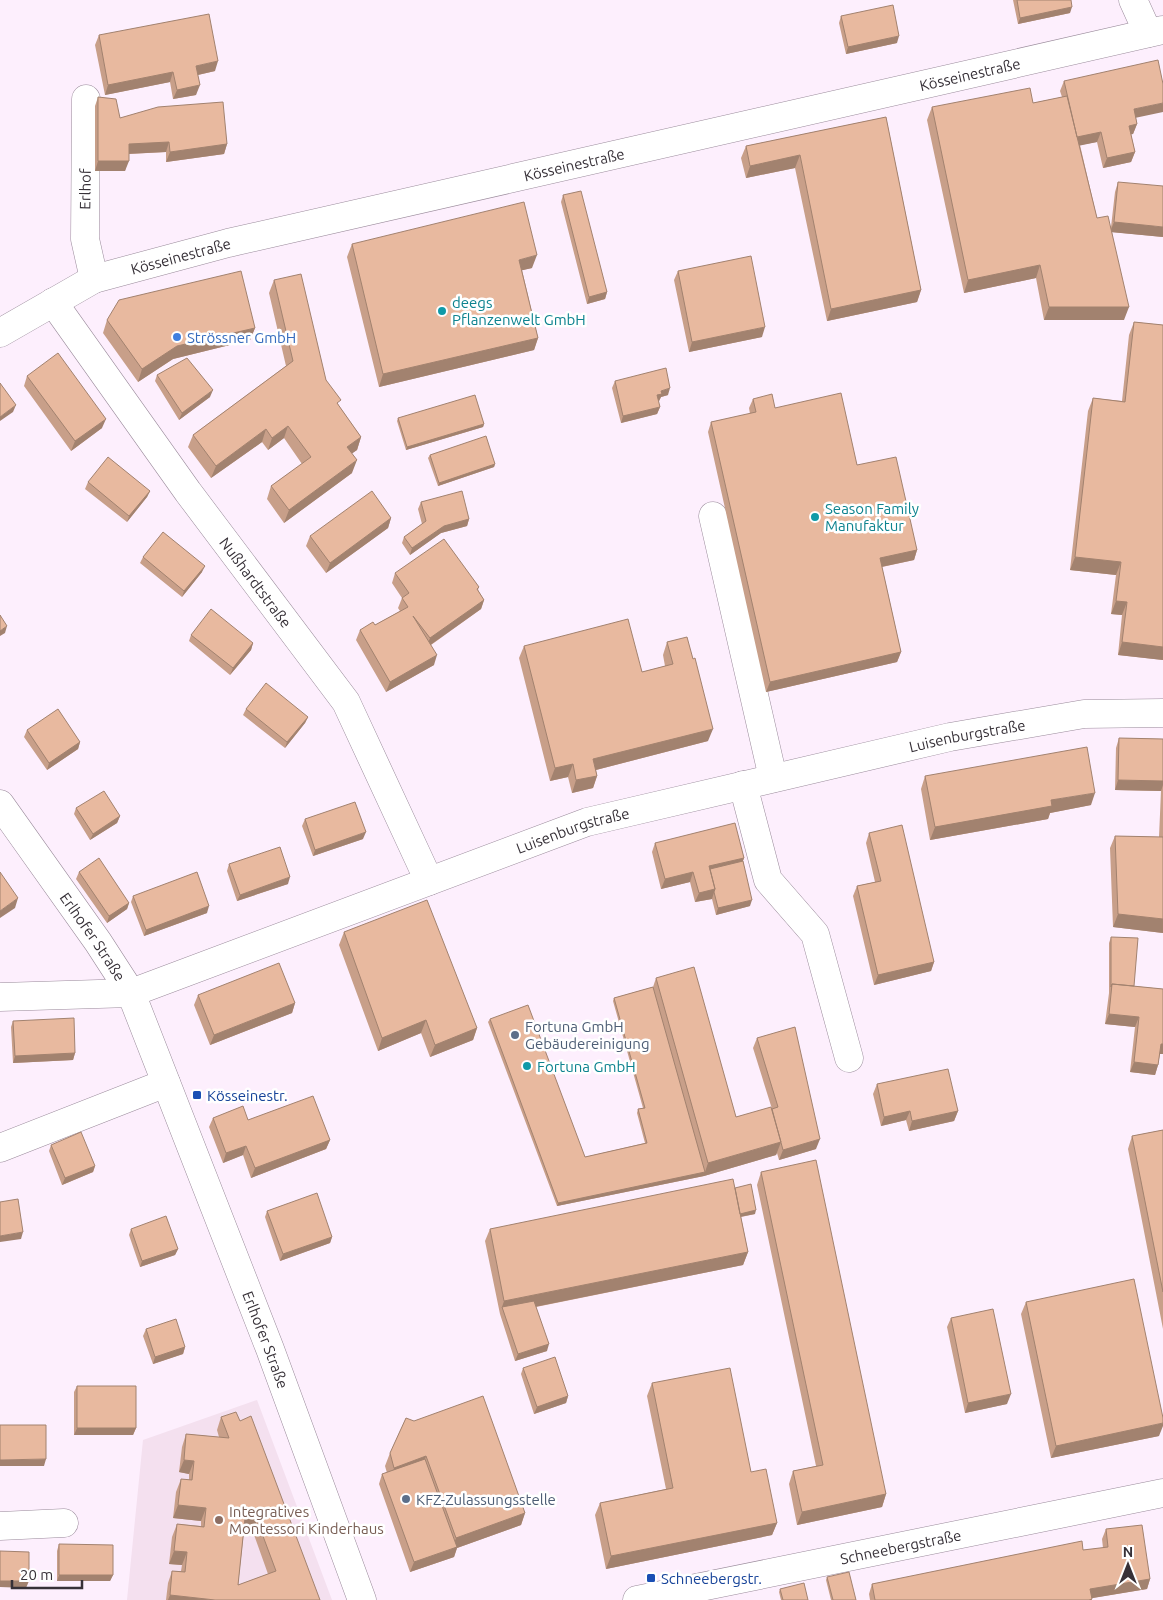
<svg xmlns="http://www.w3.org/2000/svg" width="1163" height="1600" font-family="Ubuntu,sans-serif">
  <rect width="100%" height="100%" fill="#fdeffd"/>
  <path fill="#f4e0ef" d="M257 1400 332 1600H127L143 1440Z"/>
  <g fill="none" stroke-linecap="round" stroke-linejoin="round">
    <defs>
      <g id="minor">
        <path d="M1133 0 1148 33"/>
        <path d="M86 99 85 239 94 279"/>
        <path id="s1" d="M53 302 188 492 346 702 429 881"/>
        <path id="s2" d="M0 333 94 279 228 243 1163 30"/>
        <path d="M713 516 773 778"/>
        <path d="M743 785 768 880 815 934 849 1058"/>
        <path id="s3" d="M0 804 98 942 131 993 270 1349 362 1600"/>
        <path id="s4" d="M0 997 131 993 587 822 950 737 1084 714 1163 713"/>
        <path d="M0 1148 166 1083"/>
        <path d="M0 1526 64 1523"/>
        <path id="s5" d="M637 1600 1163 1493"/>
      </g>
    </defs>
    <use href="#minor" stroke="#9a8b9b" stroke-width="29"/>
    <use href="#minor" stroke="#fff" stroke-width="28"/>
  </g>
  <path fill="#c89f89" fill-rule="evenodd" d="M1013 0H1071L1070 13 1018 24Z
    M841 16 897 43 846 54 839 23Z
    M99 35 215 71 198 75 196 95 173 99 170 82 105 95 95 45Z
    M1064 81 1136 118 1137 124 1133 134H1131L1135 152 1131 162 1103 168 1097 142 1080 145 1097 218 1111 227 1115 192 1118 182 1163 237 1112 232 1124 320H1044L1036 278 964 293 927 120 932 107 1033 103 1062 97 1060 91Z
    M98 97 120 118 227 144 224 154 166 162V152L129 154 125 171H95V106Z
    M886 117 921 290 917 302 827 321 795 168 746 178 741 158 746 146Z
    M563 195 607 292 605 299 587 304 561 202Z
    M352 244 532 268 522 270 538 338 534 350 379 387 347 257Z
    M678 271 762 337 689 352 674 280Z
    M274 280 326 380 339 406 361 437 357 450 352 453V473L284 523 267 499 271 486 302 464 284 438 268 450 262 442 211 478 188 447 193 435 286 366 269 293Z
    M107 320 255 328 250 340 173 359 138 382 103 333Z
    M1134 322 1163 325V660L1118 655 1122 615 1111 614 1116 575 1070 570 1088 411 1093 398 1122 401 1129 335Z
    M157 375 210 397 179 420 155 381Z
    M27 376 102 428 71 451 24 386Z
    M615 381 668 395 661 397 659 401H658L660 407 657 414 621 423 612 388Z
    M753 399 775 408 857 465 917 550 914 560 882 567 901 652 897 662 766 692 708 432 711 422 750 414 749 408Z
    M398 418 484 424 483 427 406 450 397 421Z
    M430 455 495 464 494 467 438 486 428 458Z
    M88 482 150 491 147 497 127 522 85 489Z
    M421 502 469 519 467 526 441 533 410 555 402 543 404 537 422 524 418 509Z
    M391 518 388 528 326 573 306 546 310 536Z
    M143 557 202 572 182 597 140 563Z
    M395 573 479 587 478 590 484 600 481 609 431 645 434 665 386 692 356 640 360 630 375 625 400 611 398 608 402 598 392 583Z
    M191 635 253 643 251 650 230 675 189 641Z
    M667 642 708 741 596 770 597 776 593 788 572 793 568 777 550 781 519 658 524 646 642 672 665 666 663 655Z
    M246 709 308 717 305 723 285 748 243 715Z
    M27 730 80 742 78 749 47 770 24 737Z
    M1119 738 1163 739V933L1113 927 1110 848 1115 836 1159 837 1161 791 1115 790 1116 748Z
    M925 776 1091 805 1050 813 1048 819 930 840 921 789Z
    M76 808 120 816 117 823 90 840 74 814Z
    M305 819 363 839 313 856 302 826Z
    M869 833 934 962 931 971 874 985 853 896 857 886 875 882 866 843Z
    M655 843 744 858 743 861 750 906 716 915 712 899 695 902 690 882 661 889 652 852Z
    M229 864 288 884 237 901 227 871Z
    M79 872 129 903 127 909 107 923 76 879Z
    M133 896 207 913 144 936 131 902Z
    M344 932 477 1028 473 1040 430 1057 421 1033 378 1051 339 945Z
    M1111 937 1134 986 1163 989V1054H1160L1158 1065 1155 1075 1130 1072 1135 1027 1105 1024 1109 993V943Z
    M656 978 736 1117 772 1109 753 1048 757 1038 816 1149 779 1160 777 1153 776 1155 704 1176 557 1206 488 1022 490 1019 585 1157 645 1143 637 1113 638 1109 643 1108 613 1001 614 998 653 987Z
    M198 995 295 1003 292 1013 210 1045 194 1005Z
    M13 1021 75 1053 73 1060 13 1063 11 1027Z
    M877 1084 958 1111 954 1121 909 1131 906 1120 881 1126 873 1094Z
    M213 1118 248 1120 330 1140 326 1149 251 1178 243 1155 223 1163 209 1127Z
    M1163 1130V1329L1128 1149 1132 1136Z
    M51 1145 95 1166 93 1172 62 1185 49 1151Z
    M761 1172 886 1494 882 1507 797 1525 789 1484 793 1471 816 1466 757 1185Z
    M735 1188 755 1214 741 1217 748 1252 743 1265 536 1307 547 1351 515 1361 500 1314 485 1241 490 1229Z
    M267 1211 332 1237 330 1243 280 1261 265 1217Z
    M131 1229 178 1249 175 1255 140 1267 129 1235Z
    M1026 1302 1159 1436 1051 1458 1021 1314Z
    M951 1318 1007 1404 965 1413 947 1327Z
    M146 1329 185 1347 183 1354 153 1364 143 1336Z
    M523 1368 568 1396 566 1403 534 1414 521 1374Z
    M652 1383 751 1472 777 1523 772 1535 606 1569 595 1515 600 1503 666 1489 647 1396Z
    M77 1386 136 1428 133 1435H74V1392Z
    M221 1417 240 1421 320 1600H166L168 1583 172 1571H181L182 1565 169 1564 172 1537 177 1524 201 1526V1521L173 1518 176 1492 181 1479 189 1480V1474L179 1472 182 1447 186 1434 219 1437 217 1430ZM244 1531 253 1532 268 1574 238 1585Z
    M406 1418 525 1513 521 1525 457 1548 454 1557 410 1572 379 1484 382 1474 387 1473 385 1466 390 1453Z
    M1106 1529 1150 1579 1147 1589 1092 1598V1600H870L869 1594 872 1584 1083 1550 1103 1548 1102 1539Z
    M59 1544 113 1575 110 1581H57V1551Z
    M827 1577 856 1600H831L826 1580Z
    M780 1589 808 1600H781L779 1592Z"/>
  <path fill="#a2826f" d="M1072 7 1070 13 1018 24 1020 18Z
    M899 36 897 43 846 54 848 47Z
    M218 61 215 71 193 76 196 66Z
    M173 72 170 82 105 95 108 85Z
    M200 85 196 95 173 99 177 90Z
    M1163 103V112L1130 119 1134 109Z
    M1137 124 1133 134 1125 136 1129 126Z
    M1101 132 1097 142 1073 147 1076 137Z
    M169 142 166 152 125 154 129 144Z
    M227 144 224 154 166 162 170 152Z
    M1135 152 1131 162 1103 168 1107 158Z
    M800 155 795 168 746 178 750 166Z
    M98 161H129L125 171H95Z
    M1114 222 1163 227V237L1110 232Z
    M537 255 532 268 515 272 519 260Z
    M1040 265 1036 278 964 293 968 280Z
    M921 290 917 302 827 321 831 309Z
    M607 292 605 299 587 304 589 297Z
    M1049 307H1129L1124 320H1044Z
    M765 327 762 337 689 352 692 342Z
    M255 328 250 340 173 359 138 382 142 369 177 346Z
    M538 338 534 350 379 387 383 374Z
    M670 388 668 395 661 397 659 401 654 402 657 395 661 391Z
    M213 390 210 397 179 420 182 413Z
    M16 405 13 412 0 421V417Z
    M660 407 657 414 621 423 623 416Z
    M106 419 102 428 71 451 75 441Z
    M484 424 483 427 406 450 407 447Z
    M288 426 284 438 268 450 272 438Z
    M266 429 262 442 211 478 216 466Z
    M361 437 357 450 343 460 347 447Z
    M357 460 352 473 284 523 289 510Z
    M495 464 494 467 438 486 439 483Z
    M150 491 147 497 127 522 129 516Z
    M391 518 388 528 326 573 330 563Z
    M469 519 467 526 441 533 410 555 412 548 444 526Z
    M917 550 914 560 876 568 880 558Z
    M1075 557 1121 562 1116 575 1070 570Z
    M205 566 202 572 182 597 184 591Z
    M484 600 481 609 426 648 430 638Z
    M1116 601 1127 602 1122 615 1111 614Z
    M7 626 5 633 0 636V631Z
    M1122 642 1163 647V660L1118 655Z
    M253 643 251 650 230 675 233 668Z
    M901 652 897 662 766 692 770 682Z
    M437 655 434 665 386 692 390 682Z
    M308 717 305 723 285 748 287 742Z
    M713 729 708 741 588 772 593 759Z
    M80 742 78 749 47 770 49 763Z
    M573 764 568 777 550 781 555 768Z
    M597 776 593 788 572 793 576 780Z
    M1118 780 1163 781V785L1161 791 1115 790Z
    M1095 793 1091 805 1050 813 1048 819 930 840 935 827 1051 800Z
    M120 816 117 823 90 840 93 834Z
    M366 832 363 839 313 856 315 850Z
    M744 858 740 868 710 875 709 866Z
    M693 872 690 882 661 889 665 879Z
    M290 877 288 884 237 901 240 895Z
    M715 889 712 899 695 902 699 893Z
    M18 898 15 908 0 918V911Z
    M752 900 750 906 716 915 718 908Z
    M129 903 127 909 107 923 109 916Z
    M209 906 207 913 144 936 146 930Z
    M1118 914 1163 919V933L1113 927Z
    M934 962 931 971 874 985 878 975Z
    M295 1003 292 1013 210 1045 214 1035Z
    M1109 1014 1139 1017 1135 1027 1105 1024Z
    M426 1020 421 1033 378 1051 382 1038Z
    M477 1028 473 1040 430 1057 435 1045Z
    M1161 1044H1163V1054H1157Z
    M75 1053 73 1060 13 1063 15 1056Z
    M1134 1062 1158 1065 1155 1075 1130 1072Z
    M910 1111 906 1120 881 1126 884 1117Z
    M958 1111 954 1121 909 1131 912 1121Z
    M820 1139 816 1149 779 1160 783 1150Z
    M330 1140 326 1149 251 1178 255 1168Z
    M781 1142 776 1155 704 1176 557 1206 558 1203 705 1172 708 1163Z
    M246 1146 243 1155 223 1163 226 1153Z
    M95 1166 93 1172 62 1185 65 1178Z
    M756 1210 755 1214 734 1218 735 1215Z
    M23 1232 21 1239 0 1242V1236Z
    M332 1237 330 1243 280 1261 283 1254Z
    M178 1249 175 1255 140 1267 142 1261Z
    M748 1252 743 1265 504 1313 502 1307 504 1301Z
    M549 1344 547 1351 515 1361 518 1354Z
    M185 1347 183 1354 153 1364 155 1357Z
    M1011 1394 1007 1404 965 1413 968 1403Z
    M568 1396 566 1403 534 1414 537 1407Z
    M1163 1423V1426L1159 1436 1051 1458 1056 1446Z
    M77 1428H136L133 1435H74Z
    M426 1456 422 1469 390 1481 394 1468Z
    M46 1459 44 1466H0V1460Z
    M184 1460 194 1461 189 1474 179 1472Z
    M886 1494 882 1507 797 1525 802 1512Z
    M178 1505 206 1508 201 1521 173 1518Z
    M525 1513 521 1525 457 1548 454 1557 410 1572 414 1562 452 1549 456 1538Z
    M245 1518 257 1520 253 1532 240 1531Z
    M777 1523 772 1535 606 1569 611 1556Z
    M174 1551 187 1552 182 1565 169 1564Z
    M59 1575H113L110 1581H57Z
    M1150 1579 1147 1589 1087 1599 1090 1589Z
    M0 1581H29L26 1588 0 1587Z
    M170 1595 215 1600H168Z"/>
  <path fill="#e8b99f" stroke="#a2826f" fill-rule="evenodd" d="M1017 0H1071L1072 7 1020 18Z
    M893 5 899 36 848 47 841 16Z
    M209 14 218 61 196 66 200 85 177 90 173 72 108 85 99 35Z
    M1158 60 1163 84V103L1134 109 1137 124 1129 126 1135 152 1107 158 1101 132 1077 137 1064 81Z
    M1030 88 1033 103 1067 96 1097 218 1108 216 1129 307H1049L1040 265 968 280 932 107Z
    M98 97 116 99 120 118 158 107 223 102 227 144 170 152 169 142 129 144V161H98Z
    M886 117 921 290 831 309 800 155 750 166 746 146Z
    M1118 182 1163 186V227L1114 222Z
    M581 191 607 292 589 297 563 195Z
    M524 202 537 255 519 260 538 338 383 374 352 244Z
    M751 256 765 327 692 342 678 271Z
    M241 271 255 328 177 346 142 369 107 320 119 300Z
    M301 274 326 380 341 400 337 403 361 437 347 447 357 460 289 510 271 486 311 457 288 426 272 438 266 429 216 466 193 435 293 361 274 280Z
    M1134 322 1163 325V647L1122 642 1127 602 1116 601 1121 562 1075 557 1093 398 1125 402Z
    M58 353 106 419 75 441 27 376Z
    M187 358 213 390 182 413 157 375Z
    M666 368 670 388 661 391 662 394 657 395 660 407 623 416 615 381Z
    M0 383 16 405 0 417Z
    M841 393 857 465 896 457 917 550 880 558 901 652 770 682 711 422 756 412 753 399 772 394 775 408Z
    M475 395 484 424 407 447 398 418Z
    M486 436 495 464 439 483 430 455Z
    M108 457 150 491 129 516 88 482Z
    M372 491 391 518 330 563 310 536Z
    M462 491 469 519 444 526 412 548 404 537 426 521 421 502Z
    M163 532 205 566 184 591 143 557Z
    M444 539 479 587 477 589 484 600 430 638 413 616 437 655 390 682 360 630 373 622 375 625 408 607 402 598 409 593 395 573Z
    M211 609 253 643 233 668 191 635Z
    M0 615 7 626 0 631Z
    M628 619 642 672 673 664 667 642 687 637 693 659 695 658 713 729 593 759 597 776 576 780 573 764 555 768 524 646Z
    M266 683 308 717 287 742 246 709Z
    M58 709 80 742 49 763 27 730Z
    M1119 738 1163 739V781L1118 780Z
    M1087 747 1095 793 1051 800 1052 806 935 827 925 776Z
    M104 791 120 816 93 834 76 808Z
    M355 802 366 832 315 850 305 819Z
    M735 823 744 858 709 866 715 889 699 893 693 872 665 879 655 843Z
    M902 825 934 962 878 975 857 886 881 881 869 833Z
    M1115 836 1163 837V919L1118 914Z
    M280 847 290 877 240 895 229 864Z
    M99 858 129 903 109 916 79 872Z
    M743 861 752 900 718 908 714 892 715 889 710 869Z
    M0 872 18 898 0 911Z
    M197 872 209 906 146 930 133 896Z
    M427 900 477 1028 435 1045 426 1020 382 1038 344 932Z
    M1111 937 1138 938 1134 986 1112 984 1111 987Z
    M279 963 295 1003 214 1035 198 995Z
    M694 967 736 1117 771 1107 781 1142 708 1163 656 978Z
    M1112 984 1163 989V1044H1161L1158 1065 1134 1062 1139 1017 1109 1014Z
    M653 987 705 1172 558 1203 490 1019 528 1005 585 1157 647 1143 638 1109 645 1108 614 998Z
    M74 1018 75 1053 15 1056 13 1021Z
    M795 1027 820 1139 783 1150 772 1109 778 1107 757 1038Z
    M948 1069 958 1111 912 1121 910 1111 884 1117 877 1084Z
    M313 1096 330 1140 255 1168 246 1146 226 1153 213 1118 243 1106 248 1120Z
    M1163 1130V1292L1132 1136Z
    M81 1132 95 1166 65 1178 51 1145Z
    M816 1160 886 1494 802 1512 793 1471 823 1465 761 1172Z
    M733 1179 748 1252 504 1301 490 1229Z
    M751 1184 756 1210 740 1214 735 1188Z
    M317 1193 332 1237 283 1254 267 1211Z
    M18 1199 23 1232 0 1236V1202Z
    M166 1216 178 1249 142 1261 131 1229Z
    M1134 1279 1163 1418V1423L1056 1446 1026 1302Z
    M534 1301 549 1344 518 1354 502 1307Z
    M993 1309 1011 1394 968 1403 951 1318Z
    M176 1319 185 1347 155 1357 146 1329Z
    M555 1357 568 1396 537 1407 523 1368Z
    M730 1368 751 1472 766 1469 777 1523 611 1556 600 1503 673 1488 652 1383Z
    M77 1386H136V1428H77Z
    M483 1396 525 1513 456 1538 426 1456 394 1468 390 1453 406 1418 414 1421Z
    M236 1412 240 1421 251 1416 320 1600H215L170 1595 172 1571 185 1572 187 1552 174 1551 177 1524 204 1527 206 1508 178 1505 181 1479 192 1480 194 1461 184 1460 186 1434 229 1438 221 1417ZM245 1518 257 1520 276 1571 238 1585Z
    M0 1425H46V1459L0 1460Z
    M425 1459 457 1547 414 1562 382 1474Z
    M1142 1525 1150 1579 1090 1589 1092 1599 1089 1600H875L872 1584 1082 1541 1083 1550 1108 1547 1106 1529Z
    M59 1544 113 1545V1575H59Z
    M0 1551 29 1552V1581H0Z
    M849 1572 856 1600H833L827 1577Z
    M804 1583 808 1600H783L780 1589Z"/>
  <g fill="#0f9aa8" stroke="#fff" stroke-width="2">
    <circle cx="442" cy="311" r="5"/>
    <circle cx="815" cy="517" r="5"/>
    <circle cx="527" cy="1066" r="5"/>
  </g>
  <circle fill="#3f7fe0" stroke="#fff" stroke-width="2" cx="177" cy="337" r="5"/>
  <g fill="#5c6f8a" stroke="#fff" stroke-width="2">
    <circle cx="515" cy="1035" r="5"/>
    <circle cx="406" cy="1499" r="5"/>
  </g>
  <g fill="#1a4fb4" stroke="#fff" stroke-width="2">
    <rect x="192" y="1090" width="10" height="10" rx="2.5"/>
    <rect x="646" y="1573" width="10" height="10" rx="2.5"/>
  </g>
  <circle fill="#8d6e63" stroke="#fff" stroke-width="2" cx="219" cy="1520" r="5"/>
  <g text-anchor="middle" dominant-baseline="central" stroke-width="5" stroke-linejoin="round" paint-order="stroke">
    <g font-size="15" fill="#373138" stroke="#fff">
      <text stroke="none"><textPath href="#s2" startOffset="1008">Kösseinestraße</textPath></text>
      <text stroke="none"><textPath href="#s2" startOffset="602">Kösseinestraße</textPath></text>
      <text transform="translate(85 189) rotate(-89)">Erlhof</text>
      <text stroke="none"><textPath href="#s2" startOffset="198">Kösseinestraße</textPath></text>
      <text stroke="none"><textPath href="#s1" startOffset="346">Nußhardtstraße</textPath></text>
      <text stroke="none"><textPath href="#s4" startOffset="1008">Luisenburgstraße</textPath></text>
      <text stroke="none"><textPath href="#s4" startOffset="602">Luisenburgstraße</textPath></text>
      <text stroke="none"><textPath href="#s3" startOffset="162">Erlhofer Straße</textPath></text>
      <text stroke="none"><textPath href="#s3" startOffset="602">Erlhofer Straße</textPath></text>
      <text stroke="none"><textPath href="#s5" startOffset="269">Schneebergstraße</textPath></text>
    </g>
    <g font-size="15" fill="#0d838f" stroke="#fff" text-anchor="start">
      <text x="452" y="302">deegs<tspan x="452" dy="17">Pflanzenwelt GmbH</tspan></text>
      <text x="825" y="508">Season Family<tspan x="825" dy="17">Manufaktur</tspan></text>
      <text x="537" y="1066">Fortuna GmbH</text>
    </g>
    <g font-size="15" fill="#366cbe" stroke="#fff" text-anchor="start">
      <text x="187" y="337">Strössner GmbH</text>
    </g>
    <g font-size="15" fill="#4e5e75" stroke="#fff" text-anchor="start">
      <text x="525" y="1026">Fortuna GmbH<tspan x="525" dy="17">Gebäudereinigung</tspan></text>
      <text x="416" y="1499">KFZ-Zulassungsstelle</text>
    </g>
    <g font-size="15" fill="#164399" stroke="#fff" text-anchor="start">
      <text x="207" y="1095">Kösseinestr.</text>
      <text x="661" y="1578">Schneebergstr.</text>
    </g>
    <g font-size="15" fill="#785e54" stroke="#fff" text-anchor="start">
      <text x="229" y="1511">Integratives<tspan x="229" dy="17">Montessori Kinderhaus</tspan></text>
    </g>
  </g>
  <g transform="translate(1128 1565)" stroke="#ffffff" stroke-width="4" paint-order="stroke">
  <path d="M0-4L9 19L0 12L-9 19Z" fill="#373138"/>
  <text y="-8" font-size="14" font-weight="bold" text-anchor="middle" fill="#373138">N</text>
  </g>
  <path d="M12 1580v8h70v-8" fill="none" stroke="#373138" stroke-width="2.5"/>
  <text x="20" y="1580" font-size="15" fill="#373138" stroke="#ffffff" stroke-width="4" paint-order="stroke">20 m</text>
</svg>
